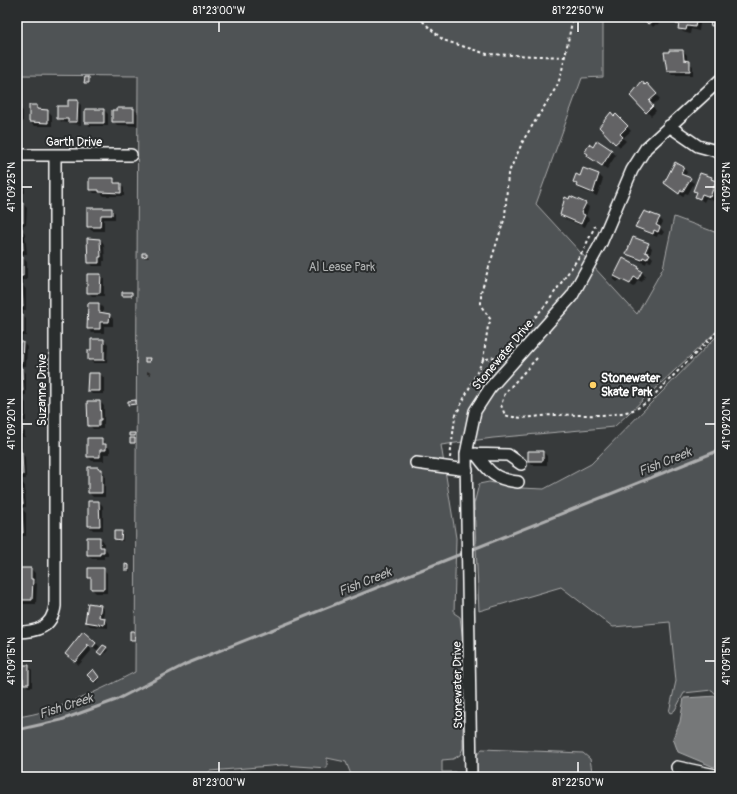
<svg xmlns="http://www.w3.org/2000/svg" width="737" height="794" font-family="Pangolin,sans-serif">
  <rect width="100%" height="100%" fill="#373a3b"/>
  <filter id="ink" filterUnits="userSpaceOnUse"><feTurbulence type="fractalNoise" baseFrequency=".025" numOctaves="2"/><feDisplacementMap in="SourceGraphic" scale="8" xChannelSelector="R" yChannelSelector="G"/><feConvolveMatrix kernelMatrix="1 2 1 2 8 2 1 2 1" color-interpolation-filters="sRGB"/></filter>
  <g filter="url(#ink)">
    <path fill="#505354" stroke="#a8a9aa" d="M17 17H603V77L582 78 536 204 637 314 663 268 674 217 720 234V328L614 427 493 438 441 445 456 538 454 613 460 617 463 641V748L460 755 453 759 442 760V772H455L461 777H352L346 762 327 758V768L282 765 210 771 204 777H17V717C57 712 100 690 135 672L138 76 17 75Z
      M720 333V699L712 690 684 693 675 710 671 713 669 712 676 681 670 622 613 627 561 587 479 611 474 504 479 484 489 482 520 488 544 489 591 464Z
      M482 749 583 753 590 759 593 777H476V756Z"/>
    <path fill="#767879" stroke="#adaeaf" d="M717 696 720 699V763L714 767 678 752 673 738 680 722 684 698Z"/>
    <path fill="#0007" d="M644 17H665L657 25 656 24 653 27Z
      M678 17H701L699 31 691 29 690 34 683 32 677 24Z
      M710 17H720V28L716 29 712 25Z
      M683 51 687 55V62L693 66V75H672L668 71Z
      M88 78 90 80V84L85 83Z
      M647 85 660 99 652 105 656 111 651 116 632 96Z
      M77 101 81 105V125L62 122 58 118Z
      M30 106H37L41 111H48L52 115V126H34L30 122Z
      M17 107 23 111V122H17Z
      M118 109H134L138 113V126L117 125 113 121Z
      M86 110H104L108 114V126H90L86 122Z
      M616 115 631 131 623 138 626 141 620 147 601 127Z
      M598 142 616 155 607 169 588 156Z
      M683 168 687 172 685 177 694 183 688 194 685 193 683 197 669 186Z
      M583 170 599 175 603 179 597 196 581 190 574 182 581 177Z
      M701 174 711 178 720 186 714 201 706 198 704 202 696 196 697 194 694 191Z
      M17 179 21 180 25 184V193H17Z
      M113 179 124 188V196H104L101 193H94L90 189Z
      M17 204H23L27 208 26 225H17Z
      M585 204 589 207 586 216 589 219 585 227 565 219 561 215Z
      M88 209H111L115 213V219H104V231H92L88 227Z
      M659 218 663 222 660 228 664 232 662 235 658 234 657 237 640 230 636 227Z
      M17 229H21L25 233 27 254H17Z
      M100 239 104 244 105 261H103V266H93L89 262Z
      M648 244 652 248 650 255 653 258 651 262 647 261 646 264 631 257 627 253Z
      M147 254 149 258H145L143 256Z
      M17 258H23L27 262V280H17Z
      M624 259 639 268 645 276 642 282 638 280 634 287 621 279 617 282 613 279Z
      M100 275 104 279V296H92L88 292Z
      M17 285H22L26 289V310H17Z
      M131 293 133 297 123 295Z
      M99 304 103 308V314L109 315 113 319V326H104V333H92L88 329Z
      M17 315H22L26 319V336H17Z
      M104 340 108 344 107 363H93L89 359 92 351Z
      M17 343H23L27 347 26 366H17Z
      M17 369H22L26 373V395H17Z
      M147 371 151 373V375L147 374Z
      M100 374 104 378V394H92L88 390Z
      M17 399H22L26 403V421H17Z
      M136 401 137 406 129 404Z
      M100 402 104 406V424H103V429H93L89 425Z
      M17 428H21L25 432V437H22V448H17Z
      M134 434 136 438H133L136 440V444L131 442 133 439 130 436Z
      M102 439 110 449V454H104V461H92L88 457Z
      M543 452 547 456V465H533L529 461Z
      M17 453H21L25 457 26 479H17Z
      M99 468 105 474V497H93L89 493Z
      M17 482H21L25 486 26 507H20L26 513V536H17Z
      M99 502 103 506V530H93L89 526Z
      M122 532 123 534V541H117L115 539Z
      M100 538 104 542V548L108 552V556H104V559H92L88 555Z
      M129 565 130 567V572L126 570Z
      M31 569 35 573V582L37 584 36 604H23L19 600Z
      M103 569 107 573V593H96L92 589V581L89 578Z
      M100 606 104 610 103 619 108 623V628L90 626 86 622Z
      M83 632 100 647 97 651 90 646 91 651 79 665 70 658Z
      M134 632 136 641 133 642 131 640Z
      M106 648 108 650 103 656 99 652Z
      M17 666H28L32 670V687H28L24 681H17Z
      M93 671 100 679 96 683 88 675Z"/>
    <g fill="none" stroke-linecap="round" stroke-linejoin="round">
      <path stroke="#adaeaf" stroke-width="3" d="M471 550 720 450
        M17 730 61 720 116 700 186 664 466 552"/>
    </g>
    <path fill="#636465" stroke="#fff" d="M641 17H658L648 24Z
      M677 17H697L695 27 687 26 686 30 678 29 679 24H676Z
      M709 17H720V25L711 26Z
      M669 50H683L684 60 690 61V71H667L664 52H669Z
      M85 77H89V83H84Z
      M642 81 645 85 647 83 657 94 649 101 653 106 646 113 630 96Z
      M68 100H78L77 122H68V119H57V106H68Z
      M29 105H37V109L48 110V123L29 122Z
      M17 106H20L19 119H17Z
      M117 108H134V122H112V110H117Z
      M85 109H104V123H85Z
      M611 112 614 116 616 114 628 126 620 134 623 137 615 144 599 127Z
      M597 140 612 150 602 166 587 156 588 154 585 152 589 144 593 147Z
      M675 162 684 167 681 174 691 178 683 191 681 190 679 194 664 183Z
      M583 168 599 174 593 193 576 186 577 184 573 182 576 174 580 176Z
      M700 173 712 177 711 179 716 181 710 197 702 194 700 199 695 197 697 192 693 191Z
      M89 178H114V183H121V193L99 192V190H89Z
      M17 179H22V190H17Z
      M570 196 586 203 581 213 585 215 581 224 560 215 565 197 569 199Z
      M17 203H23V222H17Z
      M87 208H112V215H101L100 227H87Z
      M644 211 660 217 656 225 660 227 658 232 654 230 653 234 635 227Z
      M17 228H22L23 250H17Z
      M633 237 649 243 645 252 650 254 647 259 643 257 642 260 626 254Z
      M87 238 100 239 101 257H99V263H88Z
      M142 253H147V256L142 257Z
      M17 257H23V276H17Z
      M623 258 639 267 638 269 642 271 638 279 634 277 630 284 614 276Z
      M87 274H101L100 293H87Z
      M17 284H22L23 307H17Z
      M122 292H132V296H122Z
      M88 303H99V312L110 314 109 322H100V329H87Z
      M17 314H23V333H17Z
      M91 339H104V360H88V350H91Z
      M17 342H23L22 362H17Z
      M145 358H150L149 362H145Z
      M17 368H22L23 391H17Z
      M88 373H100V391H87Z
      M17 398H23V417H17Z
      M136 400V404L128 405V401Z
      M87 401H100L101 420H99V426H88Z
      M17 427H22V433H19V444H17Z
      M129 433H135V436H129Z
      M87 438H102V444H106V450H100V457H87Z
      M130 438H135V443H130Z
      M528 451H543V461H528Z
      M17 452H22L23 475H17Z
      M88 467H99V469H102V493H88Z
      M17 481H21L23 504H17Z
      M88 501H99L100 526H88Z
      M17 508H22L23 533H17Z
      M114 531H122L121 540 114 539Z
      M87 537H100V547H104V552H100V555H87Z
      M125 564 129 565V570H125Z
      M19 568H31V579H33L32 600H18Z
      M88 568H104V589H91V578H88Z
      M88 603 101 605 99 617 105 618 104 625 85 622Z
      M83 631 96 643 92 648 87 644 88 647 75 662 65 654Z
      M130 631H134L135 640H130Z
      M103 645 107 647 101 655 97 652Z
      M17 665H29V684H23V678H17Z
      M93 669 99 677 94 682 87 675Z"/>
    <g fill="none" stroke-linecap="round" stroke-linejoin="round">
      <defs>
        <path id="minor" d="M669 126 698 146 720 152
          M17 155H131
          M466 454 508 455 521 464
          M476 454C490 473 494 479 518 482
          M416 463 467 470
          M17 632C36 632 52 628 55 606V155
          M677 767 720 776
          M471 777 466 454 475 411 490 388 572 296 601 243 632 170 646 148 720 80"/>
      </defs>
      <use href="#minor" stroke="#fff" stroke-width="14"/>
      <path stroke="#fff" stroke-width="2" stroke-dasharray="3 3" stroke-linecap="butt" d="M418 17 443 40 487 54 565 57
        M537 358 505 393 501 405 505 415C522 421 538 415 556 415 581 414 609 418 633 410 637 409 642 405 646 403L720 329
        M483 360 488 326 491 320 481 306V292L505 217 508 174 524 139 557 86 561 75 573 17
        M450 458 455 417 483 360 498 356 520 335 548 302 583 251 595 226"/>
      <use href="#minor" stroke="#2a2d2e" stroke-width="11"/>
    </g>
  </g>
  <path fill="none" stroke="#fff" stroke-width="1.5" d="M219 22V32M578 22V32M22 187H32M705 187H715M22 424H32M705 424H715M22 661H32M705 661H715M219 762V772M578 762V772"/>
  <circle fill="#ffd166" stroke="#2a2d2e" stroke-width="1.5" cx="593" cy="385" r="4"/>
  <g text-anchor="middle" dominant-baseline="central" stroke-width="4" stroke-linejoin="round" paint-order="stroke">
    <g font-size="12" fill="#fff" stroke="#2a2d2e">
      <text x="74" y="142">Garth Drive</text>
      <text transform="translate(503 355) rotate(-50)">Stonewater Drive</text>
      <text transform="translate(42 390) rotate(-90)">Suzanne Drive</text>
      <text transform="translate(458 685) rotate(-91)">Stonewater Drive</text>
    </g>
    <g font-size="12" fill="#b0b2b2" stroke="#2a2d2e">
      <text x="342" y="267">Al Lease Park</text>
    </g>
    <g font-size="12" font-weight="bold" fill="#fff" stroke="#2a2d2e" text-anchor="start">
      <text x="601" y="378">Stonewater<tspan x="601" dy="14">Skate Park</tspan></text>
    </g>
    <g font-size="13" font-style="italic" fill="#b4b5b5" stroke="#2a2d2e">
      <text transform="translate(665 462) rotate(-22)">Fish Creek</text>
      <text transform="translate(365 582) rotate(-22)">Fish Creek</text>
      <text transform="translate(66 706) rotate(-18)">Fish Creek</text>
    </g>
  </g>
  <rect width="737" height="794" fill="none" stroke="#2a2d2e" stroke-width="44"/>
  <rect x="22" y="22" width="693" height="750" fill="none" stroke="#fff" stroke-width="1.5"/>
  <g font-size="10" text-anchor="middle" fill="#fff">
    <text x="219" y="14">81°23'00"W</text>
    <text x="578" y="14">81°22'50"W</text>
    <text transform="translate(11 187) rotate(-90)" y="4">41°09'25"N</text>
    <text transform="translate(726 187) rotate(-90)" y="4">41°09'25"N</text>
    <text transform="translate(11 424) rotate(-90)" y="4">41°09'20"N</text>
    <text transform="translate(726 424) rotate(-90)" y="4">41°09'20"N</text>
    <text transform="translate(11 661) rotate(-90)" y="4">41°09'15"N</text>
    <text transform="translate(726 661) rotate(-90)" y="4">41°09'15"N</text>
    <text x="219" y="786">81°23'00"W</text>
    <text x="578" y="786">81°22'50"W</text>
  </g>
</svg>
